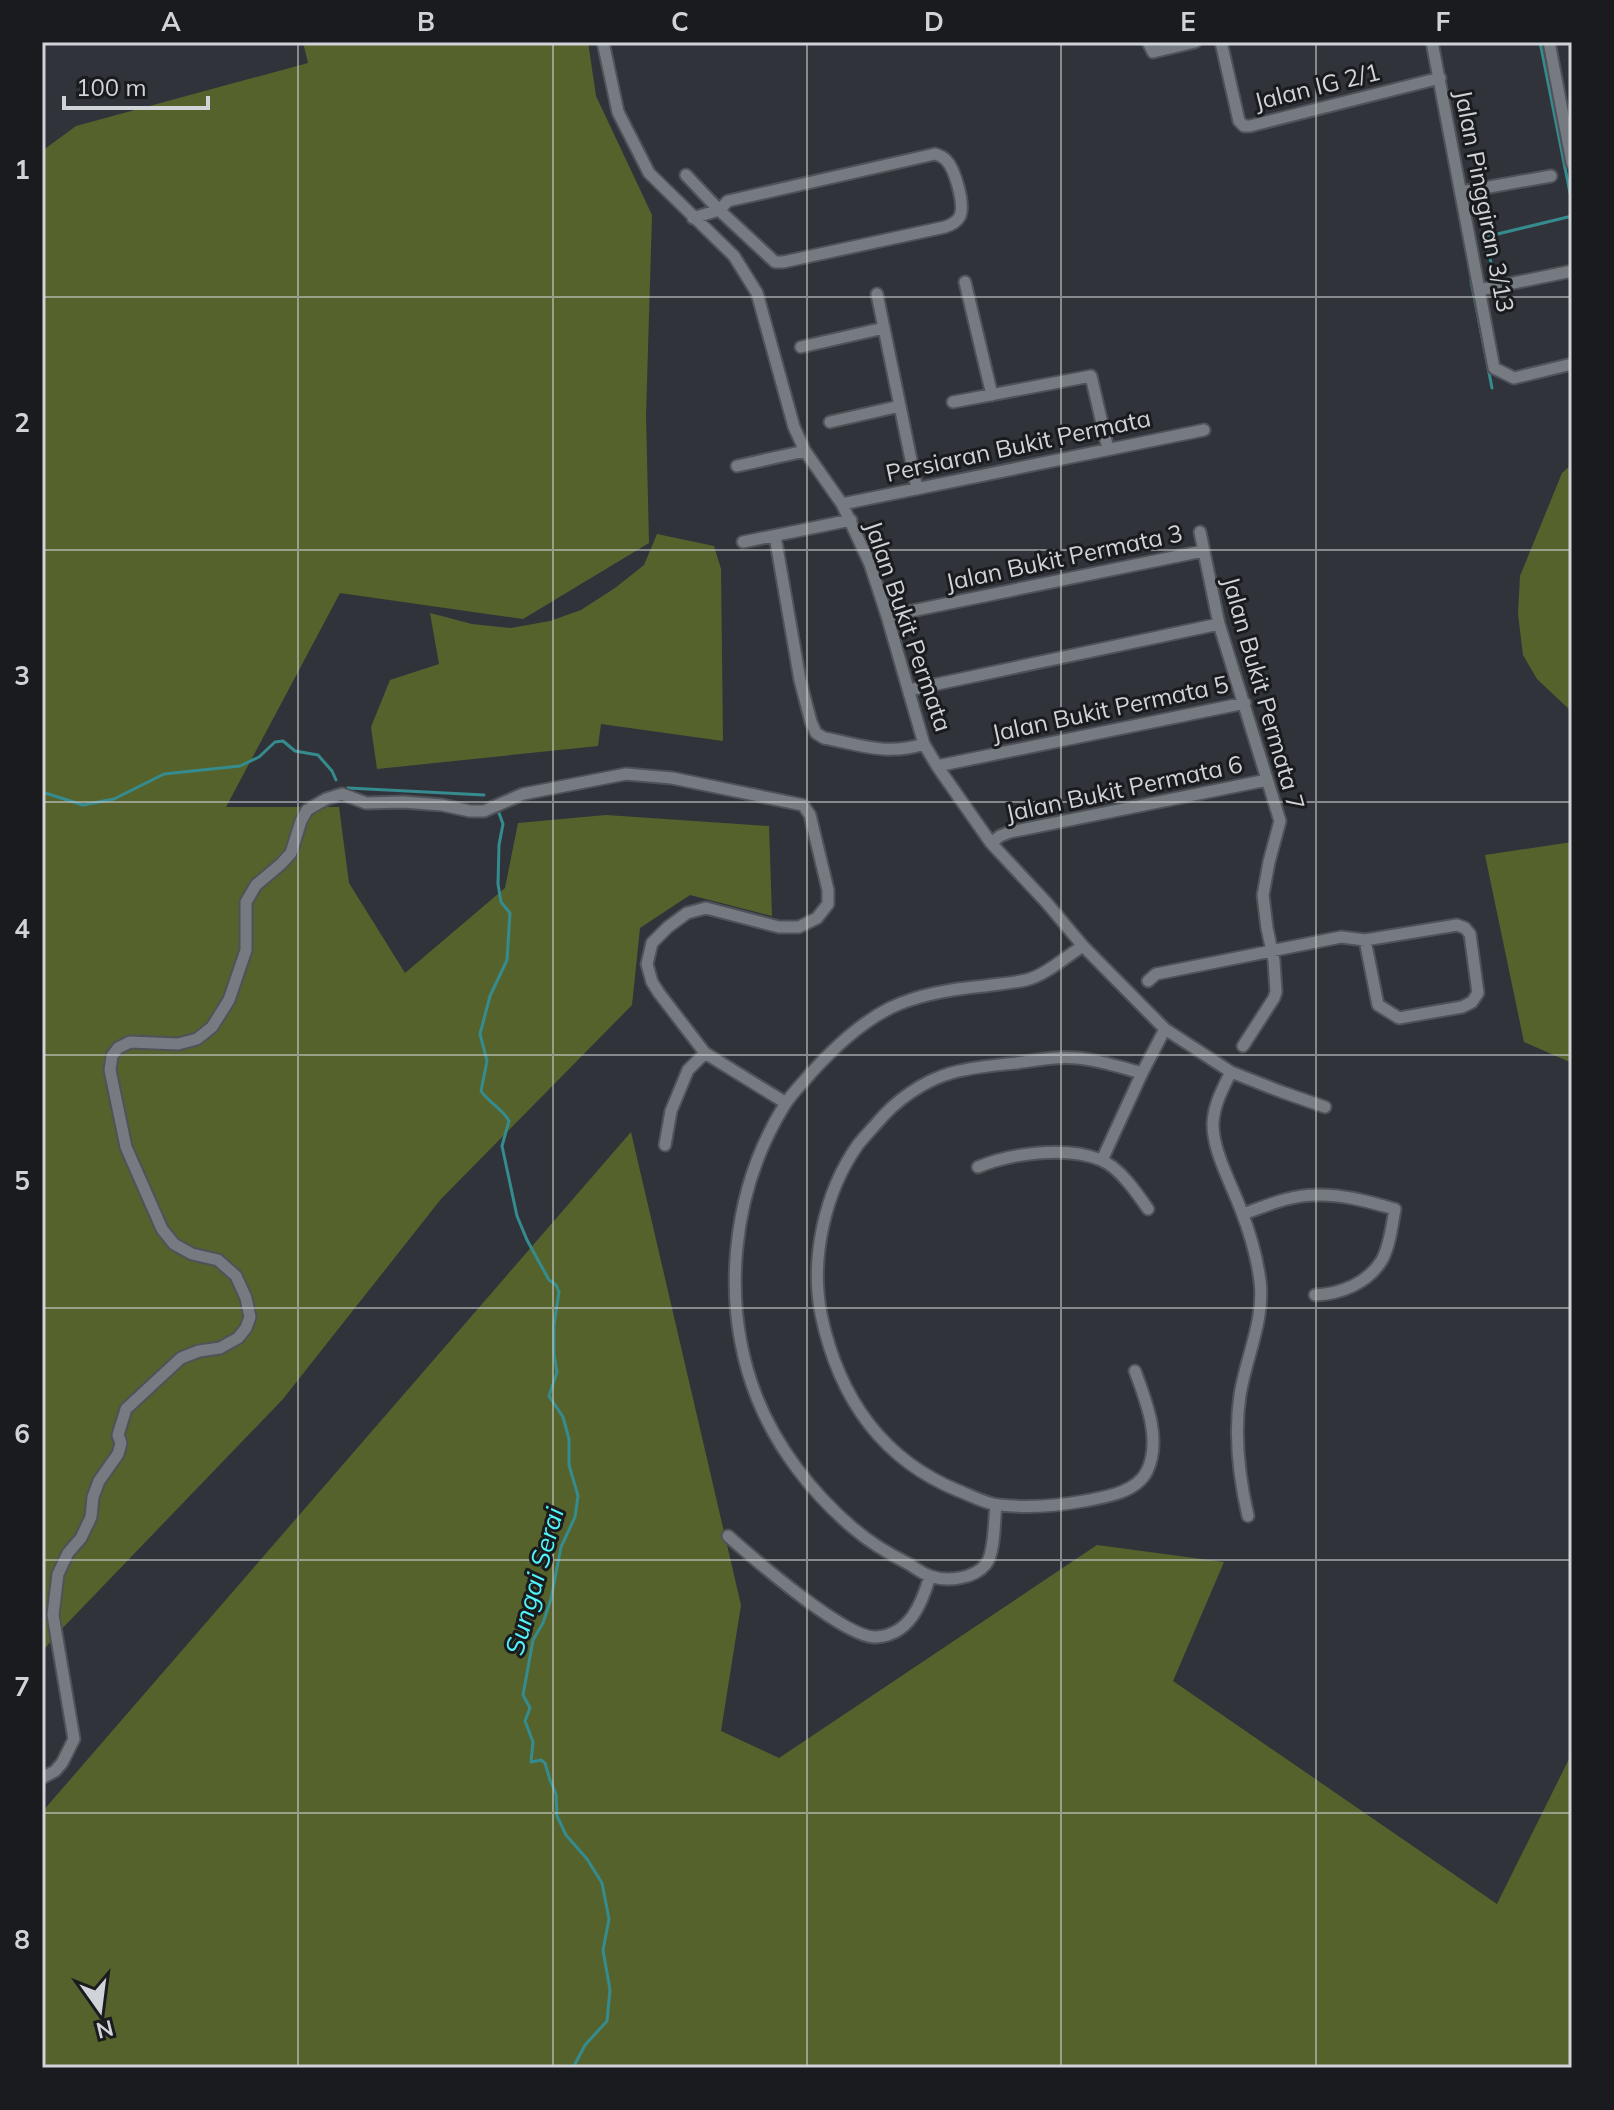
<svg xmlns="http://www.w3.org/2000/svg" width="1614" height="2110" font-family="Mulish,sans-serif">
  <rect width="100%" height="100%" fill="#30343a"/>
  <path fill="#55622c" d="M303 42H588L596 96 652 215 646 416 649 543 523 619 340 593 226 807H339L349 883 405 973 505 888 518 823 606 815 769 826 772 916 690 895 640 928 632 1005 441 1199 283 1399 55 1636 42 1652V151L76 126 308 63Z
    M1572 464V712L1537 679 1523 655 1518 614 1520 576 1562 473Z
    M657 534 714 546 721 569 723 741 601 724 598 746 377 769 371 727 390 680 439 664 430 613 472 624 511 628 550 621 581 610 615 588 644 565Z
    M1572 842V1063L1524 1042 1485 855Z
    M631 1132 741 1605 721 1731 779 1758 1097 1545 1224 1562 1173 1681 1497 1904 1572 1753V2068H42V1812Z"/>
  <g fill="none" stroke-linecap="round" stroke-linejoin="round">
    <path stroke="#358b8e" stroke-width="3" d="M1540 42 1572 203
      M1494 276 1485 237 1572 216
      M1471 281 1492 388
      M348 788 484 795
      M42 792 83 805 114 799 164 774 240 766 259 757 275 742 283 741 295 751 318 755 332 771 336 780
      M499 813 503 824 499 845 498 884 501 902 510 913 507 960 490 996 480 1034 487 1061 481 1091C489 1103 502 1108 509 1121L502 1146 517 1216 527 1240 549 1280 556 1285 559 1292 554 1325V1354L557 1372 549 1396 563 1417 569 1439V1465L578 1496 575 1517 561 1547 551 1599 543 1623 533 1640 523 1695 530 1708 525 1721 533 1742 531 1762 541 1760 545 1763 550 1780 556 1794 557 1816 566 1835 587 1859 602 1883 609 1919 603 1950 610 1990 607 2021 585 2045 573 2068"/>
    <defs>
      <path id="street" d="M603 42 618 112 649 173 734 256 757 293 794 427 805 451 842 504 870 564 887 616 924 744 937 766 991 843 1046 902 1083 946 1165 1029 1231 1072 1282 1092 1325 1107
        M1148 42 1153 52 1195 42
        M1221 42 1239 121 1244 126H1250L1440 78
        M1432 42 1494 368 1514 378 1572 364
        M1549 42 1572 163
        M686 175 719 210 775 262H783L945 227C951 225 957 222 960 216 965 204 955 169 946 160 942 156 941 156 935 154L728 201 719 210 693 218
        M1461 192 1551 176
        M965 282 992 395
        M1479 290 1572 271
        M877 294 917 489
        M801 347 884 328
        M953 402 1091 376 1108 449
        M830 422 900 406
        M737 466 805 451
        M842 504 1204 430
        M1200 532 1219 624 1280 821 1269 862 1263 895 1267 928 1274 961 1276 992 1274 998 1243 1046
        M775 536 800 680 811 722 816 733 824 738C862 745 886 756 924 744
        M743 542 851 520
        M887 616 1203 551
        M909 690 1219 624
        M937 766 1245 703
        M991 843 1000 836 1010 832 1267 780
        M1148 981 1156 974 1341 937 1365 940 1457 925 1465 928 1470 934 1478 993 1472 1002 1462 1007 1399 1018 1378 1005 1365 940
        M1231 1072C1223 1088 1214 1104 1213 1123 1212 1150 1232 1185 1241 1210 1250 1233 1257 1257 1260 1281 1265 1319 1246 1357 1240 1395 1234 1435 1239 1477 1248 1516
        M665 1145 671 1111 688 1070 705 1053
        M1102 1160 1142 1073 1165 1029
        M978 1167C1011 1153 1066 1146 1101 1160 1119 1167 1137 1193 1148 1209
        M1243 1214C1266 1206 1290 1195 1316 1195 1343 1194 1369 1202 1395 1209 1392 1225 1390 1245 1382 1260 1368 1283 1341 1294 1315 1295
        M1135 1371C1146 1401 1162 1440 1147 1471 1136 1493 1105 1497 1084 1501 1056 1506 1027 1508 999 1505 986 1504 972 1496 959 1491 880 1459 838 1395 821 1314 810 1258 825 1192 857 1146 863 1138 870 1131 877 1123 895 1101 923 1081 951 1073 972 1067 995 1065 1017 1063 1037 1060 1057 1056 1077 1058 1099 1060 1120 1067 1142 1073
        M996 1505C994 1520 995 1553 986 1564 974 1579 947 1582 930 1576 923 1574 915 1568 909 1564 889 1554 870 1543 853 1528 812 1493 777 1448 757 1398 720 1304 731 1192 784 1106 791 1094 802 1084 811 1073 834 1048 859 1024 890 1008 919 994 952 989 984 986 998 984 1012 983 1026 980 1046 975 1065 957 1083 946
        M728 1536C753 1558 846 1639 876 1637 910 1635 922 1603 930 1576
        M42 1778 55 1771 62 1763 74 1739 53 1615 58 1574 68 1553 81 1538 91 1517 93 1497 99 1481 118 1454 121 1443 118 1435 126 1409 181 1358 199 1351 220 1348 238 1338 246 1328 250 1317 246 1298 236 1276 218 1260 192 1254 174 1244 162 1229 126 1147 110 1070 112 1056 118 1048 130 1042 178 1044 197 1039 212 1027 229 1000 246 950V902L256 885 281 864 291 853 301 821 307 810 326 799 342 794 366 803 403 802 442 805 470 811H484L523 794 626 774 672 778 803 805 810 815 828 890V904L817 918 799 927H779L706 908 687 913 668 927 652 943 647 964 652 982 659 993 705 1053 786 1103"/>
    </defs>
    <use href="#street" stroke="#4f5258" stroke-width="15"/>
    <use href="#street" stroke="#767a81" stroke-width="11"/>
  </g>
  <path fill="none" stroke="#d0d3d7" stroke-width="2" stroke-opacity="0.55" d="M298 42V2068M553 42V2068M807 42V2068M1061 42V2068M1316 42V2068M42 297H1572M42 550H1572M42 802H1572M42 1055H1572M42 1308H1572M42 1560H1572M42 1813H1572"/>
  <g text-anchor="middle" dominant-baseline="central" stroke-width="6" stroke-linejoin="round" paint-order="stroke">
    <g font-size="24" fill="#d0d3d7" stroke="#1a1b1e">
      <text transform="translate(1317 86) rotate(-14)">Jalan IG 2/1</text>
      <text transform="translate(1485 201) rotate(79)">Jalan Pinggiran 3/13</text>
      <text transform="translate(1018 445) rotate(-12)">Persiaran Bukit Permata</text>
      <text transform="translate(1064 557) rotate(-12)">Jalan Bukit Permata 3</text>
      <text transform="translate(909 626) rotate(71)">Jalan Bukit Permata</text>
      <text transform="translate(1264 693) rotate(74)">Jalan Bukit Permata 7</text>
      <text transform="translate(1110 708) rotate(-12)">Jalan Bukit Permata 5</text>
      <text transform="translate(1124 788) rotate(-12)">Jalan Bukit Permata 6</text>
    </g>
    <g font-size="26" font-style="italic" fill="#51f4f8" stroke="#1a1b1e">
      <text transform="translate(534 1581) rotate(-74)">Sungai Serai</text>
    </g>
  </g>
  <rect width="1614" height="2110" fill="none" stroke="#1a1b1e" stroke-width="88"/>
  <g transform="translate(100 2010) rotate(166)" stroke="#1a1b1e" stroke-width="6" paint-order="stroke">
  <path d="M0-6L14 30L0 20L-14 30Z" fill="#d0d3d7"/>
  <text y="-12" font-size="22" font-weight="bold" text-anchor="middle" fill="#d0d3d7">N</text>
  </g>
  <path d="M64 96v12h144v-12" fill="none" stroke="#d0d3d7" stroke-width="4"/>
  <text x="76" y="96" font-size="24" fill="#d0d3d7" stroke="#1a1b1e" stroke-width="6" paint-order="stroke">100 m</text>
  <rect x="44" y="44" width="1526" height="2022" fill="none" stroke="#d0d3d7" stroke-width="3"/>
  <g font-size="26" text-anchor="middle" font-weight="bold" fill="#d0d3d7">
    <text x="171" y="31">A</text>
    <text x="426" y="31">B</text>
    <text x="680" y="31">C</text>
    <text x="934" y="31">D</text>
    <text x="1188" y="31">E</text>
    <text x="1443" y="31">F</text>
    <text x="22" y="179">1</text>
    <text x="22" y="432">2</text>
    <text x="22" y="685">3</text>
    <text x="22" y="938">4</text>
    <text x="22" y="1190">5</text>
    <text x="22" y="1443">6</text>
    <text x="22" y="1696">7</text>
    <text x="22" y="1949">8</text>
  </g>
</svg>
